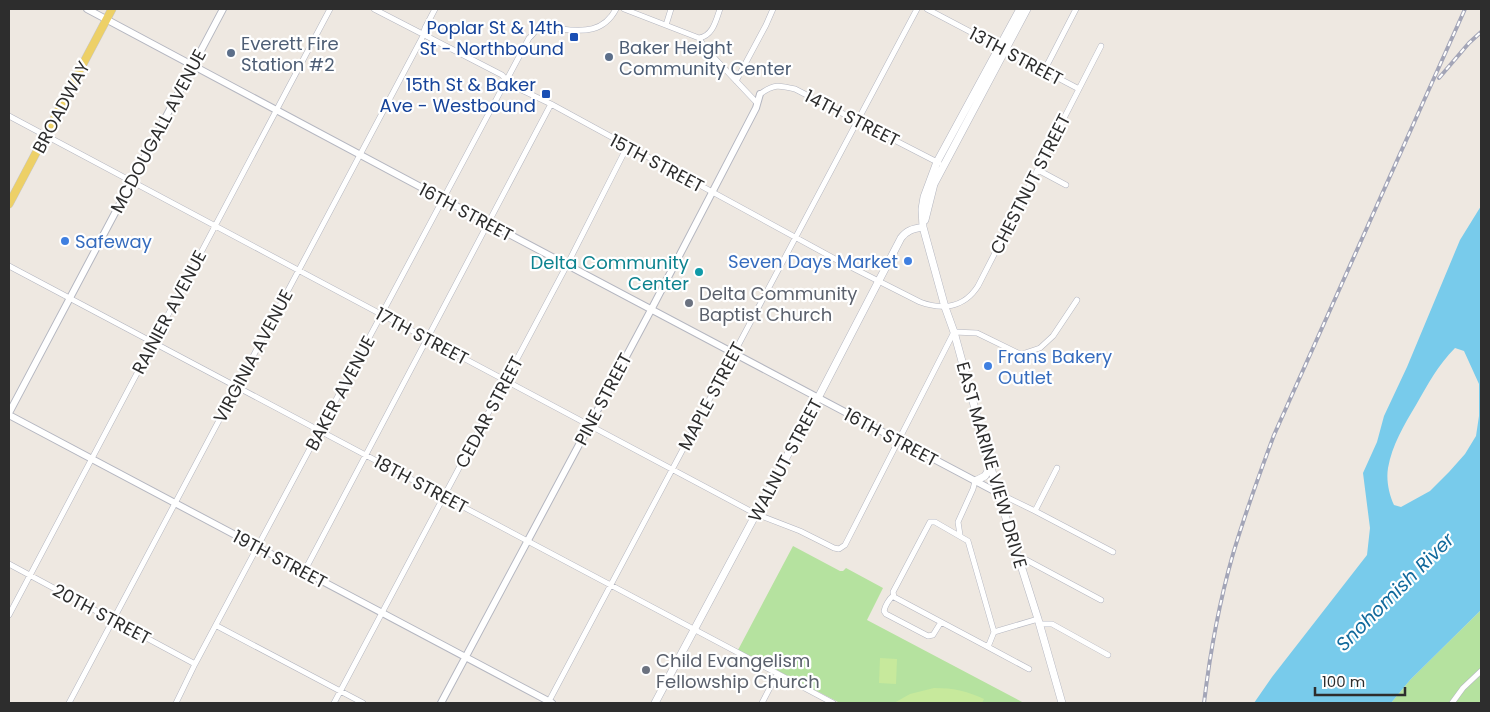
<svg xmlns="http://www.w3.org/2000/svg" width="1490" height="712" font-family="Poppins,sans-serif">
  <rect width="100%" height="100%" fill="#eee8e1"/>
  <path fill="#b5e29f" d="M793 546 840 571H843L846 568 883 588 867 620 1024 703H840L738 650Z
    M1481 610V703H1391L1410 680Z"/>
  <path fill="#c7e99c" d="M880 658 897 659 896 684 879 683Z
    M934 688C953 688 967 691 984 699L982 703H894L910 694Z"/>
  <path fill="#78cbeb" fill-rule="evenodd" d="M1481 206V610L1410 680 1391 703H1254L1272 677 1367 555 1370 528 1363 473 1377 442 1384 416 1407 367 1460 240ZM1455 348 1464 351 1479 384V416L1476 436 1465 454 1449 472 1430 491 1401 507 1394 505C1389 494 1386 480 1388 468 1392 445 1404 425 1416 405 1428 384 1438 365 1455 348Z"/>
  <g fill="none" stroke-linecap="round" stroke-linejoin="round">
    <defs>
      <path id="minor" d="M374 9 502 75 511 85 551 104 837 260 920 302C942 310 964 308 978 286L1101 46
        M624 9 699 38 705 48 757 103
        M927 9 1079 89
        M666 25 671 9
        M699 38C713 36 716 20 720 9
        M1044 71 1076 9
        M736 81 766 25 773 9
        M760 94C774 84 779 85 795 89L939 163
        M9 116 756 514 800 531 834 548 839 549 845 545 954 332 977 333 1020 354 1040 358
        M1038 170 1066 185
        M9 266 833 703
        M1022 354 1040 348 1053 336 1077 300
        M998 493 1035 511 1113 552
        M1035 511 1057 468
        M960 535 958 522 973 489 975 481
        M1019 556 1101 600
        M9 564 195 664
        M304 572 551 104
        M893 596C889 599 885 606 884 611L886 614 928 636 933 635 941 622
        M9 615 330 9
        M1039 624H1052L1108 655
        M217 626 363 703
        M994 632 968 541 935 522H930L893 592 894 597 988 647 994 632 1038 619
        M988 647 1029 669
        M69 703 422 38 425 28 435 9
        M176 703 195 664 529 38C532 36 535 31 537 29 544 25 554 27 561 29 584 32 604 32 616 9
        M334 703 567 265 627 147
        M548 703 917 9
        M762 703 777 674
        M1452 703 1463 688 1481 671"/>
      <path id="tertiary" d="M87 9 488 223 998 493
        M9 413 223 9
        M9 415 552 703
        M441 703 651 310 756 108 760 94"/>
      <path id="secondary" d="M1020 9 937 162 924 197 922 209 923 227 945 307 954 332 998 493 1038 619 1062 703
        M925 220 934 184 1027 9
        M975 481 985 476 991 466
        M655 703 818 398 901 238C907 230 913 229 923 227"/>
      <path id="primary" d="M9 204 112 9"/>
    </defs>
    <use href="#minor" stroke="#b4b6c0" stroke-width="6"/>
    <use href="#tertiary" stroke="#b4b6c0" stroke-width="8"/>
    <use href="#secondary" stroke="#b4b6c0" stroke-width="8"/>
    <use href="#primary" stroke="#c8c8c8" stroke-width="9"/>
    <use href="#minor" stroke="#fff" stroke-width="5"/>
    <use href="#tertiary" stroke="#fff" stroke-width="6"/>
    <use href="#secondary" stroke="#fff" stroke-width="7"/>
    <use href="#primary" stroke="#edd067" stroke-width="8"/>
    <defs>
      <path id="rail" d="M1439 78 1469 43 1481 32
        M1204 703C1210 653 1219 603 1233 554 1245 514 1259 475 1274 435L1465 9"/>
    </defs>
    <use href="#rail" stroke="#a3a5b7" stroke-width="4"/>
    <use href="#rail" stroke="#fff" stroke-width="2" stroke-dasharray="5.5" stroke-linecap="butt"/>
  </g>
  <g fill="#1a4fb4" stroke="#fff" stroke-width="2">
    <rect x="569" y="32" width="10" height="10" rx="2.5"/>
    <rect x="541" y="89" width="10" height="10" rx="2.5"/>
  </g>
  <g fill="#5c6f8a" stroke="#fff" stroke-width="2">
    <circle cx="231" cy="53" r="5"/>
    <circle cx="609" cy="57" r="5"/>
  </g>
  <g fill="#3f7fe0" stroke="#fff" stroke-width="2">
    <circle cx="65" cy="241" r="5"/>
    <circle cx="908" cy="261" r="5"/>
    <circle cx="988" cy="366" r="5"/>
  </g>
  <circle fill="#0f9aa8" stroke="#fff" stroke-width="2" cx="699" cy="272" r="5"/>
  <g fill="#6b7280" stroke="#fff" stroke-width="2">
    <circle cx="689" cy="303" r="5"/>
    <circle cx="646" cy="670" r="5"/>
  </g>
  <g text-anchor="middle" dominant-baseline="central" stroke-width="4.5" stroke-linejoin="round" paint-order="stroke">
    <g font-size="18" fill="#164399" stroke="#fff" text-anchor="end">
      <text x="564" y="27">Poplar St &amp; 14th<tspan x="564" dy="21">St - Northbound</tspan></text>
      <text x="536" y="84">15th St &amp; Baker<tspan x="536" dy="21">Ave - Westbound</tspan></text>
    </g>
    <g font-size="18" fill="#4e5e75" stroke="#fff" text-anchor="start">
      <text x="241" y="43">Everett Fire<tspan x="241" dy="21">Station #2</tspan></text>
      <text x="619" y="47">Baker Height<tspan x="619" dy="21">Community Center</tspan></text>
    </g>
    <g font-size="18" fill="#2d2d2d" stroke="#fff">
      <text transform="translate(1016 56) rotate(28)">13TH STREET</text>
      <text transform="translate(61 107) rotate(-62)">BROADWAY</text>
      <text transform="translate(852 118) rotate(27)">14TH STREET</text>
      <text transform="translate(158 131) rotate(-62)">MCDOUGALL AVENUE</text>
      <text transform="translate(657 163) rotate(28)">15TH STREET</text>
      <text transform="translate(1030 184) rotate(-63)">CHESTNUT STREET</text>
      <text transform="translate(466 212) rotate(28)">16TH STREET</text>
      <text transform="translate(169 312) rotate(-62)">RAINIER AVENUE</text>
      <text transform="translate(422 336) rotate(28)">17TH STREET</text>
      <text transform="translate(253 356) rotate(-62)">VIRGINIA AVENUE</text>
      <text transform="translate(340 393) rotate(-62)">BAKER AVENUE</text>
      <text transform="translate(711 396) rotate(-62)">MAPLE STREET</text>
      <text transform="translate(603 399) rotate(-62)">PINE STREET</text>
      <text transform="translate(489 412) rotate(-62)">CEDAR STREET</text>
      <text transform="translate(891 437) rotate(28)">16TH STREET</text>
      <text transform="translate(785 460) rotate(-62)">WALNUT STREET</text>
      <text transform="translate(992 465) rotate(74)">EAST MARINE VIEW DRIVE</text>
      <text transform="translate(421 484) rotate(28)">18TH STREET</text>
      <text transform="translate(280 559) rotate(28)">19TH STREET</text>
      <text transform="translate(102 614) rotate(28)">20TH STREET</text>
    </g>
    <g font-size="18" fill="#366cbe" stroke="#fff" text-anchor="start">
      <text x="75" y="241">Safeway</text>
      <text x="898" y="261" text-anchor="end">Seven Days Market</text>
      <text x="998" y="356">Frans Bakery<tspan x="998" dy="21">Outlet</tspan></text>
    </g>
    <g font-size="18" fill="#0d838f" stroke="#fff" text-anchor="end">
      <text x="689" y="262">Delta Community<tspan x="689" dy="21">Center</tspan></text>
    </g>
    <g font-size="18" fill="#5b616d" stroke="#fff" text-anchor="start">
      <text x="699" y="293">Delta Community<tspan x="699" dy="21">Baptist Church</tspan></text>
      <text x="656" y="660">Child Evangelism<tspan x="656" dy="21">Fellowship Church</tspan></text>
    </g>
    <g font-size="19" font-style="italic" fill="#126a9c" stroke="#fff">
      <text transform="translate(1395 592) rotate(-45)">Snohomish River</text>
    </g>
  </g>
  <rect width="1490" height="712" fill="none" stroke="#2d2d2d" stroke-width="20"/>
  <path d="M1315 687v8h90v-8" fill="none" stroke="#2d2d2d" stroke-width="2.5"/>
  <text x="1322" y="687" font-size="15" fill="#2d2d2d" stroke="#ffffff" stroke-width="4" paint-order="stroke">100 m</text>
</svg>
